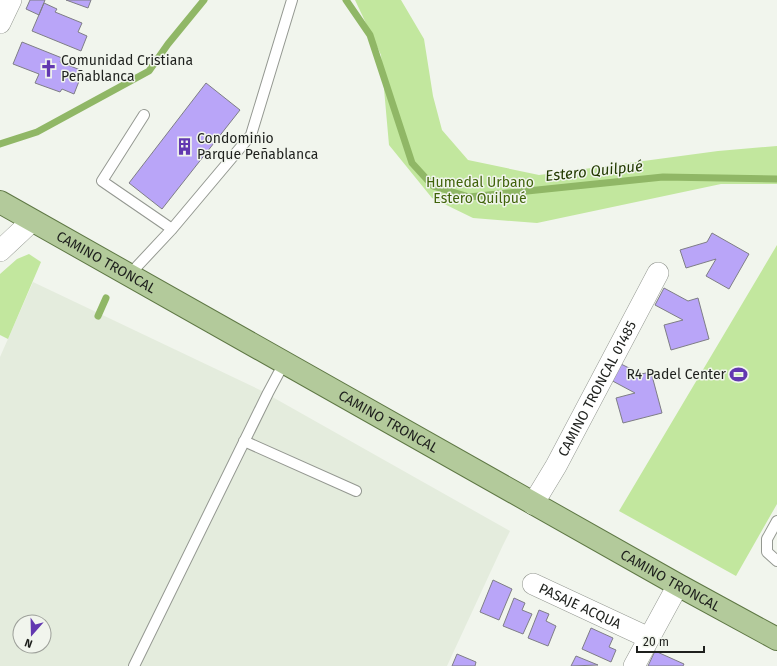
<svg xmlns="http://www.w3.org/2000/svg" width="777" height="666" font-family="'Fira Sans',sans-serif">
  <rect width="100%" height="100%" fill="#f1f5ed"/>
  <path fill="#e4ecdd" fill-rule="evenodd" d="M33 282 260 390 510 531 503 545 447 666H0V357ZM20 622H44V646H20Z"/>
  <path fill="#c2e79e" d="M355 0H401L424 39 433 96 442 130 468 160 539 175 718 151 777 146V184H721L537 223 473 218 432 198 389 145 381 55Z
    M777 245V504L736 576 619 511Z
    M29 254 41 262 8 339 0 335V274L17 259Z"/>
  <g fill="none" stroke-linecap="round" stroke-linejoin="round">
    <path stroke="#90b766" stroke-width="7" d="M346 0 370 35 412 163 433 186 469 197 663 177 777 179
      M0 144 37 132 149 71 168 44 204 0
      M98 316 106 298"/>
  </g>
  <path fill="#b9a5f8" stroke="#7f7e86" d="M30 0H45L39 15 26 9Z
    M66 0H91L88 8Z
    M44 3 57 9 55 12 82 23 78 32 87 36 81 51 32 31Z
    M22 42 62 58 60 62 83 71 74 94 62 89 60 92 35 83 39 74 13 64Z
    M206 83 240 110 162 209 129 183Z
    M712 233 749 254 729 289 706 276 716 259 686 268 680 250 707 242Z
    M664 288 688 301 698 298 709 339 671 350 664 325 683 320 655 305Z
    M617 362 641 374 651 372 662 413 623 423 616 398 635 393 607 378Z
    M493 580 512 589 499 620 480 612Z
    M514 598 525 603 522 610 532 614 523 634 503 626Z
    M539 610 549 614 546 621 556 626 548 646 528 638Z
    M591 628 613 638 609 647 616 650 611 662 582 649Z
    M655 651 684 664 683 666H648Z
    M457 654 476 662 475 666H452Z
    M576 656 598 665 571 666Z"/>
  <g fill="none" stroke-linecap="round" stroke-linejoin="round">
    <defs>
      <path id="lane" d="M144 115 102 181 172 229
        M129 275 172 229 251 135 292 0
        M244 441 356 491
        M777 521 767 539V552L777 561
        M134 666 268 393 284 363"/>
      <g id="street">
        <path d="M0 23 11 0"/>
        <path d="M0 251 32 221"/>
        <path id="s1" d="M533 504 556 466 658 273"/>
        <path id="s2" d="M533 584 649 638"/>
        <path d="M634 666 678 585"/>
      </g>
      <g id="primary">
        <path id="s3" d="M0 202 678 585 777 639"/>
      </g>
    </defs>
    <use href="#lane" stroke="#949891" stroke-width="12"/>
    <use href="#street" stroke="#949891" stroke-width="22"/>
    <use href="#primary" stroke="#5e7744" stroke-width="24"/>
    <use href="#lane" stroke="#fff" stroke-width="10"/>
    <use href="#street" stroke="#fff" stroke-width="21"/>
    <use href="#primary" stroke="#b3ca9b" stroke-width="22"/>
  </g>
  <defs>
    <symbol id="church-bare" viewBox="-9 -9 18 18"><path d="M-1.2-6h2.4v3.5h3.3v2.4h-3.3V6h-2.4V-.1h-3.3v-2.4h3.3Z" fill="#6238b0" stroke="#f1f5ed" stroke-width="2.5" paint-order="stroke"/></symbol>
    <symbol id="building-bare" viewBox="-9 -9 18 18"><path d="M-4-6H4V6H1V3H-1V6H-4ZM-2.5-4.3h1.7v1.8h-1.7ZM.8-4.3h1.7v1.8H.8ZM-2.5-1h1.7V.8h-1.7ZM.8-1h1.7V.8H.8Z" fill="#6238b0" stroke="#f1f5ed" stroke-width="2.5" paint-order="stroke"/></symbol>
    <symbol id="stadium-bare" viewBox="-9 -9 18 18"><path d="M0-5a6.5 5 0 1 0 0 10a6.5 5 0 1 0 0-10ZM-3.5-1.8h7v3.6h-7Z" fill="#6238b0" stroke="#f1f5ed" stroke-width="2.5" paint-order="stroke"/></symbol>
  </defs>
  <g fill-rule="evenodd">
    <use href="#church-bare" x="36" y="56" width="25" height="25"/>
    <use href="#building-bare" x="172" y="134" width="25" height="25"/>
    <use href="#stadium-bare" x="726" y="362" width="25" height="25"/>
  </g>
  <g text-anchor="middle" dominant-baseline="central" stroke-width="3" stroke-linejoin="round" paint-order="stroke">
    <g font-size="14" fill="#1e201d" stroke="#f1f5ed" text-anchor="start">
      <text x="61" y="60">Comunidad Cristiana<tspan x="61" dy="16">Peñablanca</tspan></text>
      <text x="197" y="138">Condominio<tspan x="197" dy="16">Parque Peñablanca</tspan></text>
      <text x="726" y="374" text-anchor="end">R4 Padel Center</text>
    </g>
    <g font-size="14" fill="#40630a" stroke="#f1f5ed">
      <text x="480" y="182">Humedal Urbano<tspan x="480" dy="16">Estero Quilpué</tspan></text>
    </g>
    <g font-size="14" fill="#1e201d" stroke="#f1f5ed">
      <text stroke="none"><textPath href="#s3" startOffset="122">CAMINO TRONCAL</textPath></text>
      <text stroke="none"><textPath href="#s1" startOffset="132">CAMINO TRONCAL 01485</textPath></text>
      <text stroke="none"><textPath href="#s3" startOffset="446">CAMINO TRONCAL</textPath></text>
      <text stroke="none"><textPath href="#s3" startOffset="770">CAMINO TRONCAL</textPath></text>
      <text stroke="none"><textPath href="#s2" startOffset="52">PASAJE ACQUA</textPath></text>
    </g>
    <g font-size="15" font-style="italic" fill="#223a00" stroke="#f1f5ed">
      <text transform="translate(594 171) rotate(-6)">Estero Quilpué</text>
    </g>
  </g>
  <g transform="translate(32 634) rotate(200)"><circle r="19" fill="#f1f5ed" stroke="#9da09a"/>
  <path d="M0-3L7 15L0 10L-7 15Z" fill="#6238b0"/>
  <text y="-6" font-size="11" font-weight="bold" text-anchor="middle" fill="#1e201d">N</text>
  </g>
  <path d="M637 646v6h67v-6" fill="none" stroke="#1e201d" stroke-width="2"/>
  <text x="643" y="646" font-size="12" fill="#1e201d" stroke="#f1f5ed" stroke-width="3" paint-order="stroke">20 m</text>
</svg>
